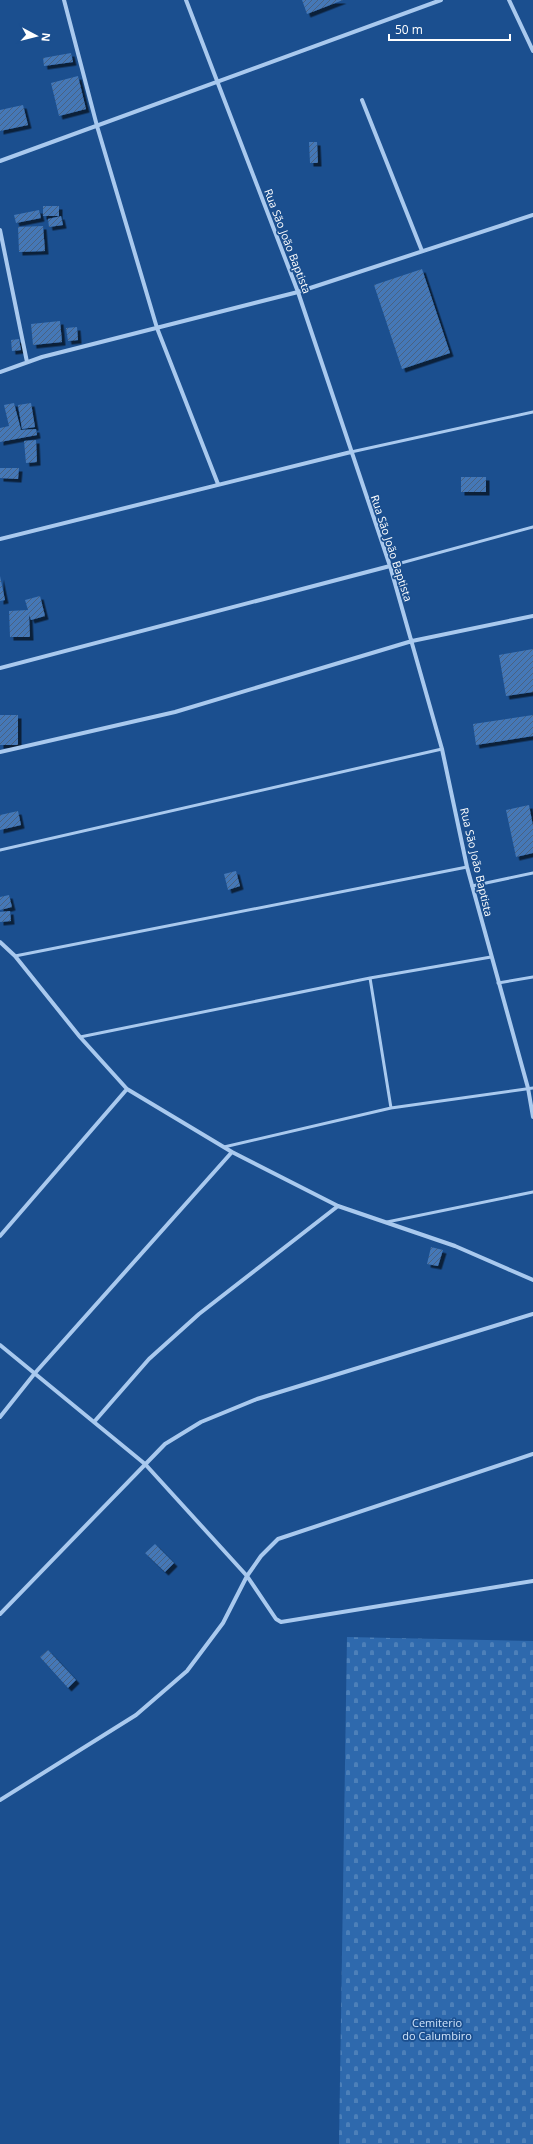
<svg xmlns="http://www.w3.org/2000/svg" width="533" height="2144" font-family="'Open Sans',sans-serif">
  <defs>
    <pattern id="cemetery-stones" width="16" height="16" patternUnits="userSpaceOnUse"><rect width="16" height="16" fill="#2e69ad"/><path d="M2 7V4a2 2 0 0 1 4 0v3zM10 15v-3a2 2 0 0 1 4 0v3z" fill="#4d80b9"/></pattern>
    <pattern id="building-hatch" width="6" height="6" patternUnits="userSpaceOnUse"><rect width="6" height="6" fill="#4478b7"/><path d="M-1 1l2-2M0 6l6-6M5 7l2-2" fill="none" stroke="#486282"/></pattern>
    <filter id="shadow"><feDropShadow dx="3.5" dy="3.5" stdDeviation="0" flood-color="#0009"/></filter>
  </defs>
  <rect width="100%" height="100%" fill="#1b4f8f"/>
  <path fill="url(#cemetery-stones)" d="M347 1637 533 1641V2144H339Z"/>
  <path fill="url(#building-hatch)" filter="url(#shadow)" d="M302 0H343L307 14Z
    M71 53 73 62 44 66 43 58Z
    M78 76 86 109 59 116 51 83Z
    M23 105 28 125 0 131V110Z
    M309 142H317L318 163H310Z
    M43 206H59V216H43Z
    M39 210 41 218 16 223 14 215Z
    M61 216 63 225 49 227 48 219Z
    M43 226 45 251 19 252 18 227Z
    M422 269 450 353 402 369 374 285Z
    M60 321 62 342 33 345 31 324Z
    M77 327 78 340 68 341 66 328Z
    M19 339 21 350 12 351 11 340Z
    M14 403 21 430 36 429 37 435 0 442V428L9 426 4 405Z
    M31 403 35 427 22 429 18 405Z
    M36 440 37 462 26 463 24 441Z
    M0 468H19L18 479 0 478Z
    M461 477H486V492H461Z
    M0 576 5 600 0 601Z
    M40 596 45 616 31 620 29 615 30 637H10L9 611 28 610 25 600Z
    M533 649V692L506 696 499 655Z
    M0 715H18V745H0Z
    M533 715V736L476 745 473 724Z
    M529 805 533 826V853L516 857 506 810Z
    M18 811 21 825 0 830V815Z
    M236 871 240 886 228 890 224 874Z
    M9 895 12 907 0 910V897Z
    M10 911 11 921 0 922V912Z
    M431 1247 443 1250 438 1266 427 1264Z
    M155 1544 174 1563 165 1572 145 1553Z
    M48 1650 76 1680 68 1688 40 1657Z"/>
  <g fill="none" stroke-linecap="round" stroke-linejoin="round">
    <path stroke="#a9c9ee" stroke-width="3" d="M351 452 533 412
      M390 566 533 527
      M0 850 442 749
      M472 886 533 873
      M15 956 467 867
      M370 978 391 1108
      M498 983 533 977
      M80 1037 370 978 491 957
      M224 1147 391 1108 533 1088
      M387 1222 533 1192"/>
    <path stroke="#a9c9ee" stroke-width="4" d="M64 0 97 126 157 328 218 484
      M186 0 298 292 390 566 442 749 467 867 528 1088 533 1117
      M509 0 533 51
      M362 100 422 251
      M0 161 441 0
      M0 230 27 362
      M0 372 42 357 298 292 533 215
      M0 539 351 452
      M0 668 390 566
      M0 752 175 712 412 641 533 616
      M0 942 15 956 80 1037 127 1089 232 1152 338 1206 455 1246 533 1280
      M0 1236 127 1089
      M0 1345 145 1464 247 1576 276 1619 281 1622 533 1581
      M0 1417 35 1373 232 1152
      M94 1422 149 1359 199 1314 338 1206
      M0 1614 165 1444 201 1422 257 1399 533 1314
      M0 1800 136 1715 187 1671 223 1623 247 1576 261 1556 278 1539 533 1454"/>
  </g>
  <g text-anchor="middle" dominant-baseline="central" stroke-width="3.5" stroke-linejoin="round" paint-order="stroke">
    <g font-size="11" fill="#fff" stroke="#1b4f8f">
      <text transform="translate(288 241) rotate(69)">Rua São João Baptista</text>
      <text transform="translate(392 548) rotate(72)">Rua São João Baptista</text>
      <text transform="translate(477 862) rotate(77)">Rua São João Baptista</text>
    </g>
    <g font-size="11" fill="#cfe3fa" stroke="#1b4f8f">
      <text x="437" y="2022">Cemiterio<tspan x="437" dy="13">do Calumbiro</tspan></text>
    </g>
  </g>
  <g transform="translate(36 36) rotate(97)" stroke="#1b4f8f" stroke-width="3" paint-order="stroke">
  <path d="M0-3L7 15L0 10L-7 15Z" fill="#ffffff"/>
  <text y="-6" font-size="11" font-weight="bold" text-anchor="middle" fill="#ffffff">N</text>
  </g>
  <path d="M389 34v6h121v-6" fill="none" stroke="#ffffff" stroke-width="2"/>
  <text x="395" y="34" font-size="12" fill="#ffffff" stroke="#1b4f8f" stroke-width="3" paint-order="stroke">50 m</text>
</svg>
